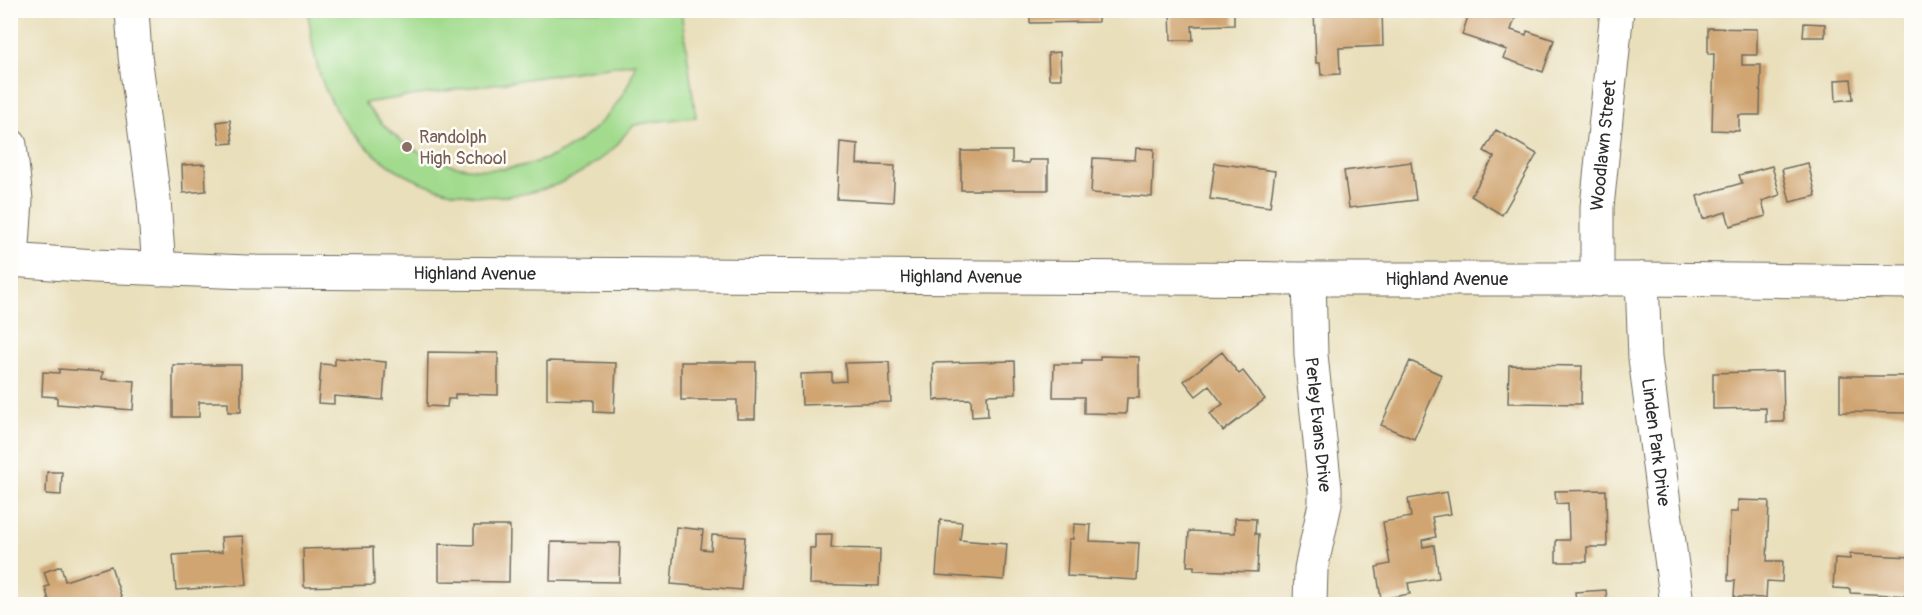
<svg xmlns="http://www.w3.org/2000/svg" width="1922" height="615" font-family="Pangolin,sans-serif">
  <rect width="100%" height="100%" fill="#fdfcf7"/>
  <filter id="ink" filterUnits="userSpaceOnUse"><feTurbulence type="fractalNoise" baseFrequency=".0167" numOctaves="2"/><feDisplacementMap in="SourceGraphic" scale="12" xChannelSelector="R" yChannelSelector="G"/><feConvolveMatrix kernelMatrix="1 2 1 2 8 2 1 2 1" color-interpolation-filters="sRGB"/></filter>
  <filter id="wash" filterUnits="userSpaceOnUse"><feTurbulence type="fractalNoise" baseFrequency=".008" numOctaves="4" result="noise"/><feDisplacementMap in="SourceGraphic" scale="24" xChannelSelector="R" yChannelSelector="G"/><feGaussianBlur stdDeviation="1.35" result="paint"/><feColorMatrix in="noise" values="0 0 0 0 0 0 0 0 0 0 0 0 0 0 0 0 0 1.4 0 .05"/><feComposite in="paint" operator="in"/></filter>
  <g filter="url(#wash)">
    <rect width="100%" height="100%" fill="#e9dfbb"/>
    <path fill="#a2db8e" stroke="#66835c" stroke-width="1.5" fill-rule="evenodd" d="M308 11H681L696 117C686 118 638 123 633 126 626 131 621 141 615 147 599 162 579 175 558 184 467 220 362 176 324 86 314 62 311 36 308 11ZM635 63C632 85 614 110 598 125 547 176 462 185 403 142 388 131 376 118 364 103Z"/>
    <g id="blocks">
      <path fill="#d0a572" d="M1030 10H1098V22L1030 23Z
        M1170 10H1234V25L1192 26 1193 40H1171Z
        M1314 10H1382L1383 46 1339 48 1340 74 1321 75 1320 63H1316Z
        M1470 10H1503L1516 15 1511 30 1526 35 1527 31 1554 40 1543 72 1503 58 1507 50 1462 35Z
        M1804 23 1825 24V37H1803Z
        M1708 28 1757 29V55H1742V65H1761L1760 115H1739V131L1712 130 1714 54H1708Z
        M1060 52 1061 79H1049L1048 53Z
        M1851 79 1853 99 1836 101 1835 80Z
        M230 120 233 143 220 144 217 122Z
        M1496 130 1537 154 1502 215 1471 196 1494 157 1484 151Z
        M840 142 858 144 857 164 895 166 893 202 837 199Z
        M1136 148 1154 149 1152 197 1091 193 1093 158 1135 160Z
        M961 151H1012V163H1029V160H1048V190H961Z
        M1411 162 1416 200 1349 208 1344 171Z
        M1215 163 1275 171 1270 207 1210 199Z
        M1808 163 1816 196 1790 202 1782 169Z
        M205 164 206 191 183 193 182 165Z
        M1772 166 1780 195 1762 201 1766 216 1730 226 1726 212 1703 219 1697 196 1742 183 1739 175Z
        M428 352 498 353V395L455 394V399H448L447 407 427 406Z
        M1222 352 1239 374 1243 371 1265 399 1223 431 1210 414 1223 404 1209 386 1196 396 1184 381Z
        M1100 356 1139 357V398H1127L1126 414 1084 413V397H1053L1054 364H1082V360H1100Z
        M335 358 386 362 383 400 334 396V404L318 403 321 364 335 365Z
        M547 361 616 363 614 413 594 412V400L547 399Z
        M1015 361 1016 394 987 395 988 416 972 417 971 399 934 400 933 363Z
        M1410 361 1442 375 1414 439 1381 425Z
        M681 362H756L755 419H737V400H681Z
        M889 362 891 402 802 405 801 374 832 373V382L846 381 845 363Z
        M173 365H241V412H228V402H199V417H173Z
        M1509 365 1582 366 1581 404 1508 403Z
        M59 369 103 372 102 379 135 381 133 410 57 404V397L42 396 43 372 59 373Z
        M1783 371 1784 422H1766V408L1713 409V373Z
        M1840 376H1909L1908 413 1840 412Z
        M47 472H62L61 495 46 494Z
        M1606 490 1607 547H1587V562H1556V540H1569L1568 503 1556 504 1555 491Z
        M1447 492 1451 514 1432 517 1436 537 1422 540 1423 547 1434 545 1439 578 1408 583 1410 594 1381 599 1376 567 1390 564 1383 522 1411 517 1408 499Z
        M1738 500 1769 501 1767 561H1783L1782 582 1767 581 1766 598 1734 597 1735 581H1728L1730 512H1738Z
        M1235 518 1256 519 1255 534H1259L1257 572 1194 570V566H1187L1189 531 1235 533Z
        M940 520 962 522 960 540 1007 544 1004 580 936 575Z
        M1074 524 1091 525 1090 541 1139 543 1137 580 1067 576 1069 539H1073Z
        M474 526H510L509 582 439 581V544L474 545Z
        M676 527 703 530 701 549 711 550 712 535 745 537 741 590 671 584Z
        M815 534H832L831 548 880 549 879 586 809 584 810 548H815Z
        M243 536 247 585 176 590 173 555 222 552 221 537Z
        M551 542 620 543 619 582 550 581Z
        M373 547 374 585 304 587 303 549Z
        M1850 554 1912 557V596L1850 593V589L1833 588 1835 558 1850 559Z
        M61 566 65 581 111 566 122 599 107 604H50L45 587 49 586 44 572Z
        M1606 590 1607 600 1616 599V604H1576L1575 592Z"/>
    </g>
  </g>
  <g filter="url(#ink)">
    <use href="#blocks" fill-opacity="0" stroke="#6e6a5d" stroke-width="1.5"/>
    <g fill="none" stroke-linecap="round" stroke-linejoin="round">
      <defs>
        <g id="minor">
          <path d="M132 10 135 56 154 200 159 269"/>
          <path d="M10 145 16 200 12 260"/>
          <path id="s1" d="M10 260 94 266 247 272 1309 279H1642L1912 282"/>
          <path id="s2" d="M1309 279 1311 355 1325 489V504L1311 569 1310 604"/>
          <path id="s3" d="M1642 279 1645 358 1677 604"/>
          <path id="s4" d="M1597 280V207L1617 10"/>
        </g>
      </defs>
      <use href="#minor" stroke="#6e6a5d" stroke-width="35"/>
      <use href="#minor" stroke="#fff" stroke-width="33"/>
    </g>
  </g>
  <circle fill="#8d6e63" stroke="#fdfcf7" stroke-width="2" cx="407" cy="147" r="6"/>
  <g text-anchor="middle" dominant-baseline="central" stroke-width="5" stroke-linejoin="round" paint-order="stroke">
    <g font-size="18" fill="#785e54" stroke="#fdfcf7" text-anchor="start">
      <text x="419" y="137">Randolph<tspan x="419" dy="21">High School</tspan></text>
    </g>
    <g font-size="18" fill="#2b2b2b" stroke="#fdfcf7">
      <text stroke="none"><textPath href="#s4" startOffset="135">Woodlawn Street</textPath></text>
      <text stroke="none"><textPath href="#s1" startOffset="465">Highland Avenue</textPath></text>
      <text stroke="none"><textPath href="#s1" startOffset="951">Highland Avenue</textPath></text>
      <text stroke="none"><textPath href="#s1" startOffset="1437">Highland Avenue</textPath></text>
      <text stroke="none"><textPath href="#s2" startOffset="146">Perley Evans Drive</textPath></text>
      <text stroke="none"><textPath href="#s3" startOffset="164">Linden Park Drive</textPath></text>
    </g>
  </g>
  <rect width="1922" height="615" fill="none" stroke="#fdfcf7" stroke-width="36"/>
</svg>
